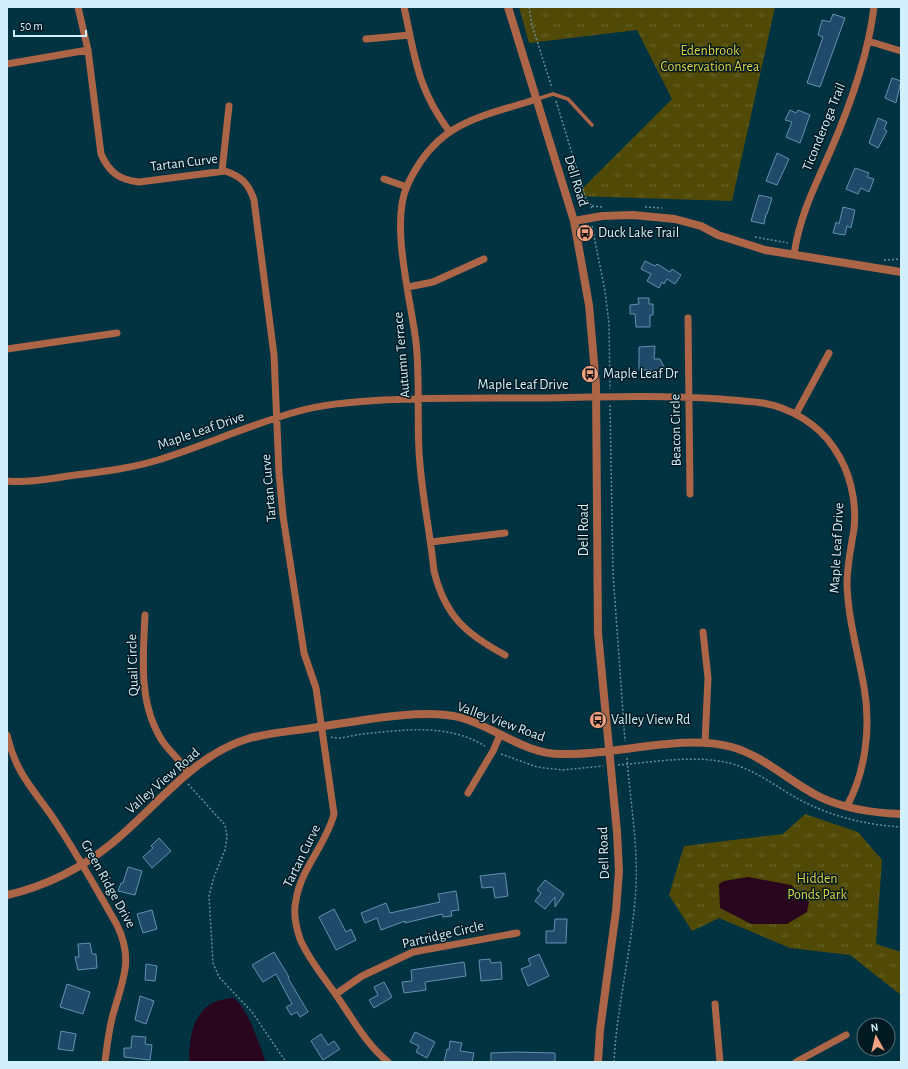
<svg xmlns="http://www.w3.org/2000/svg" width="908" height="1069" font-family="'Alegreya Sans',sans-serif">
  <defs>
    <pattern id="park-tufts" width="24" height="20" patternUnits="userSpaceOnUse"><rect width="24" height="20" fill="#514a06"/><path d="M3 7l-1-3M5 7V3M7 7l1-3M15 17l-1-3M17 17v-4M19 17l1-3" fill="none" stroke="#69642b"/></pattern>
  </defs>
  <rect width="100%" height="100%" fill="#003342"/>
  <path fill="url(#park-tufts)" d="M519 7H775L732 201 575 196 672 99 637 30 529 43Z
    M805 814 858 832 882 860 876 944 901 952V995L850 955 790 948 719 918 692 931 669 895 684 846 783 834Z"/>
  <path fill="#2a061e" d="M748 877 791 885 809 902 807 912 787 924H751L720 908 719 884 724 881Z
    M233 998C247 1005 260 1047 266 1062H189C189 1030 196 1000 233 998Z"/>
  <path fill="#1f4a6a" stroke="#6490b3" d="M833 14 845 18 820 87 807 83 823 37 818 35 822 20 830 22Z
    M892 78 901 81 896 103 885 98Z
    M790 110 796 113 798 110 810 115 800 143 786 137 792 122 785 120Z
    M878 118 887 122 884 129 887 131 878 148 869 143Z
    M777 153 789 159 777 185 766 181Z
    M855 168 869 173 867 177 874 179 869 192 861 188 858 194 846 189Z
    M759 195 772 198 767 214H766L764 224 751 221Z
    M843 207 855 210 851 228 847 226 845 235 833 233 836 222 839 224Z
    M645 261 655 266 657 264 670 272 672 269 681 275 675 284 667 279 664 284 662 282 659 288 647 281 651 274 641 269Z
    M638 298H649V304H653V315H650V327H636L635 314H630V305L639 304Z
    M655 346 654 359H660L665 369 655 375 651 370H639V347Z
    M159 838 171 851 152 868 143 857 153 848 151 846Z
    M128 867 142 871 135 895 118 891 121 883H123Z
    M505 873 508 896 495 898 493 887 482 888 480 876Z
    M545 880 564 894 555 907V897L545 909 535 901 541 893 537 890Z
    M456 891 459 910 451 911 452 916 443 917 442 914 405 923V921L381 930 377 918 365 923 361 913 386 903 390 913 440 902 438 894Z
    M334 909 346 932 351 929 356 940 336 950 319 917Z
    M152 910 157 929 143 933 137 914Z
    M555 919H567L566 943H546V931H554Z
    M90 943 92 954H96L97 968 78 970 75 957H79L78 944Z
    M274 952 289 977 288 978 308 1012 300 1017 297 1012 291 1015 286 1007 292 1004 276 974 263 982 252 965Z
    M539 954 549 976 528 986 521 969 531 965 528 959Z
    M490 959 491 963 501 962 502 979 481 981 479 960Z
    M464 962 466 976 425 982 426 990 404 993 402 982 412 981 411 970Z
    M146 964 157 966 155 981 145 980Z
    M384 982 392 997 374 1008 369 1000 378 995 374 987Z
    M67 984 90 992 83 1014 60 1007Z
    M140 996 154 1001 146 1024 135 1020Z
    M61 1031 76 1034 73 1051 58 1049Z
    M415 1032 435 1042 427 1058 416 1052 419 1046 410 1042Z
    M321 1034 328 1045 334 1041 340 1049 323 1060 311 1041Z
    M132 1036 146 1037 145 1044 152 1045 150 1060 124 1057V1048H131Z
    M450 1041 462 1043 460 1051 474 1053 472 1062H444L447 1049 449 1050Z
    M517 1052 555 1053V1062H491V1053Z"/>
  <g fill="none" stroke-linecap="round" stroke-linejoin="round">
    <path stroke="#658e9c" stroke-width="1.5" stroke-dasharray="2 2" stroke-linecap="butt" d="M529 7 532 25 552 88
      M556 101 586 199 592 206 591 209
      M592 206 602 207
      M645 207 662 208
      M592 226 605 291 609 324 610 389
      M755 237 788 243
      M884 260 901 259
      M610 405 613 573 625 741
      M331 737C339 740 353 735 362 734 404 730 447 723 485 746
      M501 754 537 767 562 770 603 766
      M618 765C656 762 696 754 733 764 759 772 779 789 802 801 833 817 867 825 901 827
      M188 784 225 825 227 837 225 850 214 877 209 896 213 963 219 977 252 1012 286 1062
      M614 1062C617 1003 633 945 636 886 638 843 630 801 627 758"/>
    <path stroke="#ad6547" stroke-width="3.5" d="M537 99 553 94 568 99 592 125"/>
    <path stroke="#ad6547" stroke-width="7" d="M78 7 88 50 101 154C109 172 119 180 139 182L225 171C241 176 249 184 254 200L274 355 279 473 283 516 304 653 316 688 334 814C326 845 301 868 296 900 293 912 296 927 300 939 308 958 322 975 334 992 351 1016 365 1043 388 1062
      M404 7C415 57 417 88 449 131
      M366 39 410 35
      M868 41 901 51
      M7 64 88 50
      M222 171 229 106
      M384 179 407 187
      M794 255C799 217 815 186 830 152 850 106 868 57 874 7
      M408 287 433 282 484 259
      M688 318 690 494
      M7 349 117 333
      M796 414 829 353
      M7 481C27 483 48 479 68 476 98 472 129 469 158 460 203 446 247 426 292 413 321 404 352 402 383 400 436 397 489 398 542 398 601 397 661 395 720 399 734 400 749 401 763 403 791 408 818 424 834 448 850 471 857 501 854 529 851 548 847 565 847 584 848 619 858 652 864 687 871 726 866 771 847 806
      M431 542 505 533
      M145 615C143 658 138 704 163 742 171 753 182 762 188 773
      M703 632 708 678 705 743
      M505 655C466 634 445 616 434 571 430 531 421 491 419 451 417 414 420 378 416 342 411 300 390 224 407 186 436 122 477 118 537 99
      M7 735C17 778 37 792 59 827 80 859 98 892 117 925 133 958 124 977 114 1011 109 1027 107 1045 105 1062
      M468 793 493 751 500 735
      M336 994 362 976 413 952 517 933
      M715 1004 720 1062
      M796 1062 846 1035"/>
    <path stroke="#ad6547" stroke-width="8" d="M508 7 574 221 589 305 596 385 598 633 617 832 619 871 616 911 600 1030 598 1062
      M574 221 602 216 633 215 675 219 701 226 718 235 765 250 901 272
      M7 895C44 887 82 868 111 844 156 808 192 755 250 738 269 733 292 731 312 728 354 722 422 707 462 718 497 728 524 754 562 754 614 756 682 733 732 747 766 757 789 782 820 797 845 809 874 813 901 814"/>
  </g>
  <defs>
    <symbol id="bus-disc" viewBox="-11 -11 22 22"><circle r="9.5" fill="#f2a07f" stroke="#011921"/><path d="M-5-6H5V4H4V6H2V4H-2V6H-4V4H-5ZM-3.5-4V0h7V-4ZM-3.5 1.2v1.5H-2V1.2ZM2 1.2v1.5H3.5V1.2Z" fill="#111"/></symbol>
  </defs>
  <g fill-rule="evenodd">
    <use href="#bus-disc" x="575" y="223" width="20" height="20"/>
    <use href="#bus-disc" x="580" y="364" width="20" height="20"/>
    <use href="#bus-disc" x="588" y="710" width="20" height="20"/>
  </g>
  <g text-anchor="middle" dominant-baseline="central" stroke-width="3" stroke-linejoin="round" paint-order="stroke">
    <g font-size="14" fill="#e2d241" stroke="#011921">
      <text x="710" y="51">Edenbrook<tspan x="710" dy="16">Conservation Area</tspan></text>
      <text x="817" y="879">Hidden<tspan x="817" dy="16">Ponds Park</tspan></text>
    </g>
    <g font-size="14" fill="#d2f0fc" stroke="#011921">
      <text transform="translate(824 127) rotate(-68)">Ticonderoga Trail</text>
      <text transform="translate(184 163) rotate(-7)">Tartan Curve</text>
      <text transform="translate(576 181) rotate(73)">Dell Road</text>
      <text transform="translate(402 355) rotate(-95)">Autumn Terrace</text>
      <text x="523" y="385">Maple Leaf Drive</text>
      <text transform="translate(676 430) rotate(-91)">Beacon Circle</text>
      <text transform="translate(201 431) rotate(-19)">Maple Leaf Drive</text>
      <text transform="translate(269 488) rotate(-95)">Tartan Curve</text>
      <text transform="translate(584 530) rotate(-90)">Dell Road</text>
      <text transform="translate(837 548) rotate(-87)">Maple Leaf Drive</text>
      <text transform="translate(133 665) rotate(-92)">Quail Circle</text>
      <text transform="translate(501 722) rotate(20)">Valley View Road</text>
      <text transform="translate(163 781) rotate(-41)">Valley View Road</text>
      <text transform="translate(604 853) rotate(-92)">Dell Road</text>
      <text transform="translate(302 856) rotate(-64)">Tartan Curve</text>
      <text transform="translate(108 884) rotate(61)">Green Ridge Drive</text>
      <text transform="translate(443 935) rotate(-13)">Partridge Circle</text>
    </g>
    <g font-size="14" fill="#d2f0fc" stroke="#011921" text-anchor="start">
      <text x="598" y="233">Duck Lake Trail</text>
      <text x="603" y="374">Maple Leaf Dr</text>
      <text x="611" y="720">Valley View Rd</text>
    </g>
  </g>
  <rect width="908" height="1069" fill="none" stroke="#d2f0fc" stroke-width="16"/>
  <g transform="translate(876 1037) rotate(352)"><circle r="19" fill="#011921" stroke="#556f79"/>
  <path d="M0-3L7 15L0 10L-7 15Z" fill="#f2a07f"/>
  <text y="-6" font-size="11" font-weight="bold" text-anchor="middle" fill="#d2f0fc">N</text>
  </g>
  <path d="M14 30v6h72v-6" fill="none" stroke="#d2f0fc" stroke-width="2"/>
  <text x="20" y="30" font-size="12" fill="#d2f0fc" stroke="#011921" stroke-width="3" paint-order="stroke">50 m</text>
</svg>
